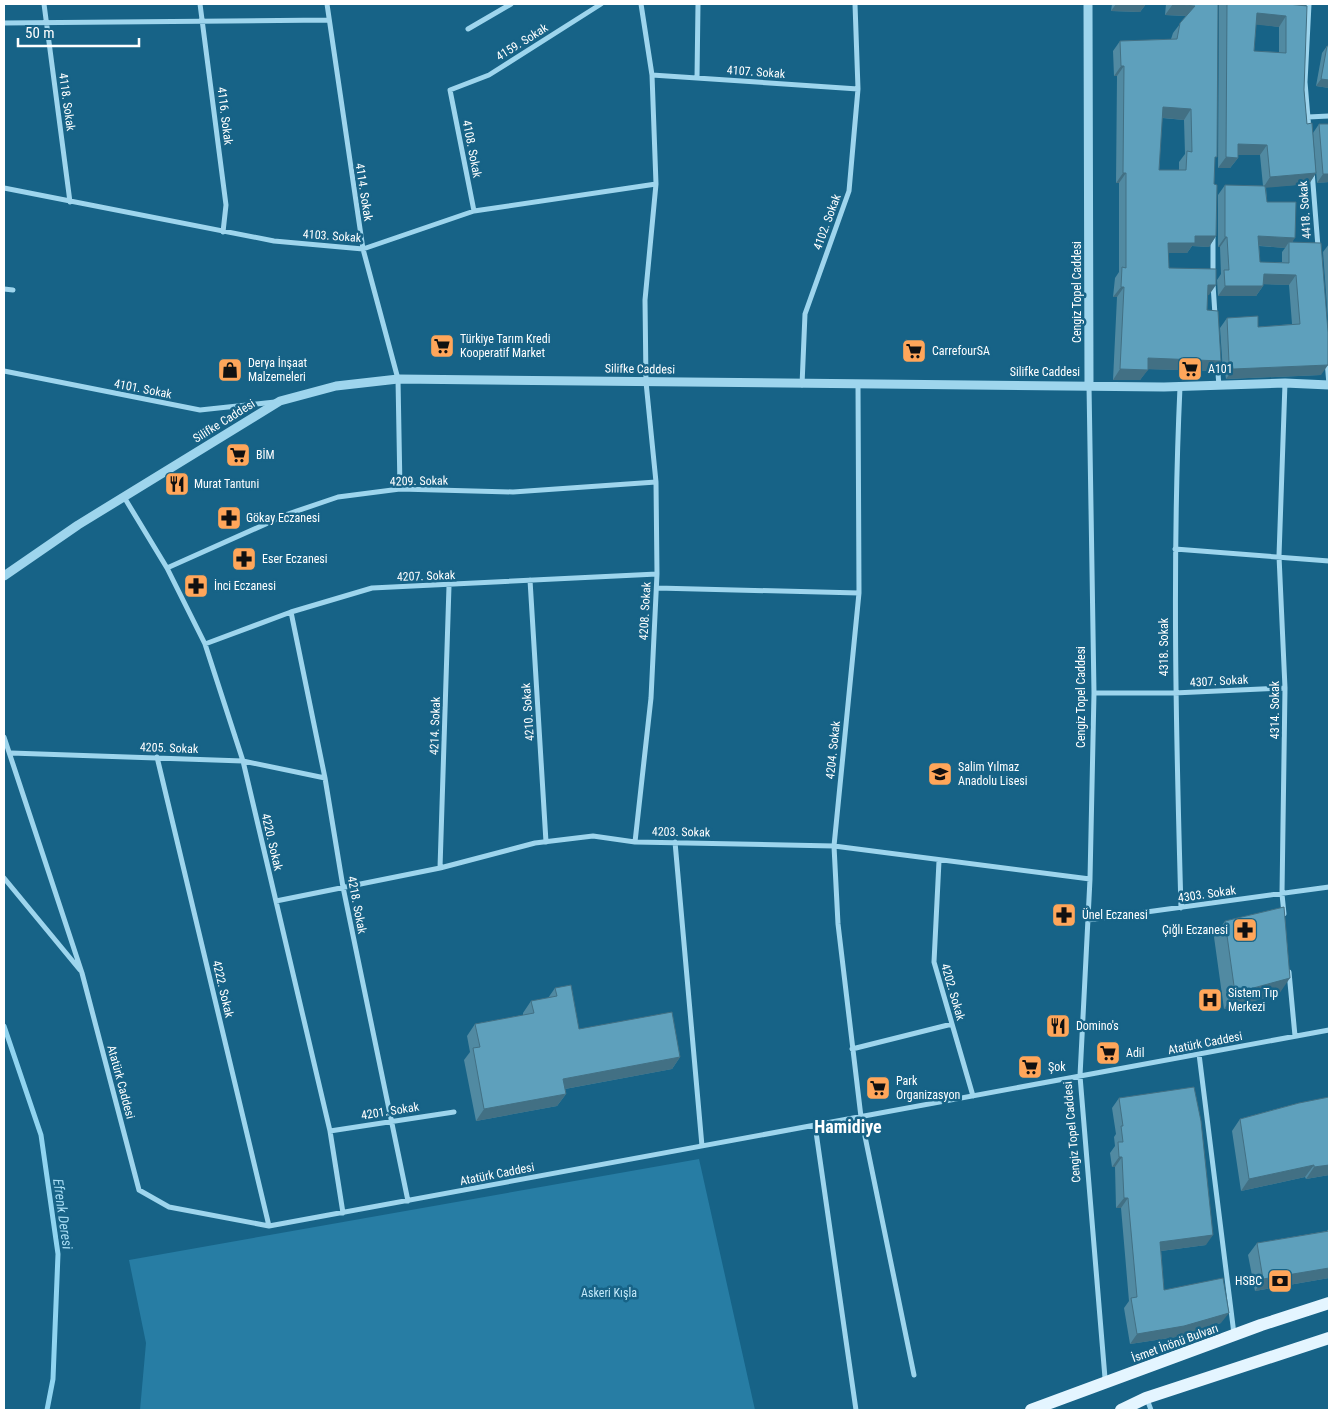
<svg xmlns="http://www.w3.org/2000/svg" width="1333" height="1414" font-family="'Roboto Condensed',sans-serif">
  <rect width="100%" height="100%" fill="#176387"/>
  <path fill="#277da4" d="M699 1159 755 1410H140L146 1343 129 1260Z"/>
  <g fill="none" stroke-linecap="round" stroke-linejoin="round">
    <path stroke="#90d4f0" stroke-width="5" d="M4 1026 41 1135 58 1254 53 1379 47 1410"/>
    <path stroke="#9ed5ed" stroke-width="5" d="M44 4 70 202
      M200 4 226 205 223 232
      M327 4 363 249 398 379 400 489
      M1309 4 1305 82 1309 130
      M4 23 328 20
      M468 29 511 4
      M652 75 858 89
      M697 78 698 4
      M1308 117 1329 116
      M1312 171 1318 247
      M4 188 274 241 363 249 474 211 656 184
      M474 211 450 90 489 75 601 4
      M1213 236V275
      M1213 284 1215 315
      M4 289 13 290
      M1327 360 1329 385
      M1217 361 1219 386
      M4 371 200 410 275 402
      M858 384 859 593 834 846 838 924 861 1117 914 1375
      M802 385 805 314 849 191 858 89 855 4
      M1089 385 1094 693 1090 879 1080 1076 1105 1378 1102 1382
      M1180 387C1172 561 1176 734 1181 908
      M124 497 167 568 205 644 243 761 330 1131 343 1213
      M1175 549 1329 561
      M167 568 288 514 338 497 400 489 513 492 656 482
      M530 580 546 842
      M657 588 859 593
      M291 612 325 778 343 887 408 1201
      M205 644 291 612 372 588 657 574
      M1094 693H1174L1285 688
      M4 737 82 973 139 1190 169 1207 269 1226 1329 1030
      M11 753 243 761 325 778
      M157 757 269 1226
      M635 842 651 698 657 574 656 482 646 382 645 300 656 184 652 75 641 4
      M675 842 702 1146
      M939 861 934 962 973 1096
      M440 868 449 586
      M4 878 80 970
      M276 901 440 868 535 843 593 836 635 842 834 846 1090 879
      M1284 914 1282 894 1285 688 1279 556 1285 383
      M1088 920 1329 887
      M1289 972 1295 1036
      M852 1049 952 1024
      M1199 1054 1234 1334
      M815 1125 856 1410
      M330 1131 454 1112
      M1147 1399 1151 1410"/>
    <path stroke="#9ed5ed" stroke-width="9" d="M1088 4 1089 385
      M4 576 78 525 280 401 336 386 398 379 1164 387 1285 383 1329 385"/>
    <path stroke="#e4f5ff" stroke-width="12" d="M1031 1410 1261 1325 1329 1303
      M1121 1410 1146 1398 1329 1338"/>
  </g>
  <path fill="#518aa2" fill-rule="evenodd" d="M1112 4H1146L1140 12 1111 11Z
    M1166 4H1218L1214 184 1216 236 1209 247 1192 246 1187 253H1168L1169 268 1209 295H1207V310L1214 371 1148 369 1140 380H1113L1117 297H1113L1115 278 1119 272V183H1116L1117 76H1114L1113 51 1120 41 1171 39 1173 33 1186 16 1165 15ZM1162 118 1184 120 1185 154 1179 162V170H1159Z
    M1219 4H1288L1304 90 1307 124 1316 173 1309 184 1266 187 1267 202 1293 242 1321 375 1226 379 1225 372H1223L1220 328 1227 318 1258 327 1292 324 1289 285 1263 284V286L1256 296H1218L1217 280 1221 274 1220 247H1218V195L1225 185 1263 186 1260 155H1238V158L1230 168H1218ZM1256 24 1279 27V52L1254 51ZM1259 246 1285 248 1282 252V262H1260Z
    M1327 46H1329V88L1316 86 1322 53Z
    M1319 124H1329V182L1317 183 1313 133Z
    M1329 204V220L1328 205Z
    M1329 244V333L1323 252Z
    M1225 921 1279 994 1224 1009 1214 937Z
    M555 988 579 1029 680 1057 672 1069 565 1089 566 1094 557 1106 476 1121 464 1060 470 1052 467 1036 475 1024 523 1015V1013L531 1001 548 998Z
    M1119 1098 1206 1245 1161 1251 1164 1290 1221 1323 1176 1337 1130 1344 1124 1308 1129 1301 1121 1208H1116L1115 1167H1112L1110 1153 1115 1146 1114 1137 1116 1134 1112 1108Z
    M1299 1103 1329 1175 1306 1179 1305 1177 1241 1191 1232 1131 1240 1119Z
    M1329 1228V1278L1255 1291 1248 1255 1257 1243 1327 1231Z"/>
  <path fill="#427084" d="M1116 4H1146L1140 12 1111 11Z
    M1173 4 1195 6 1187 16 1165 15Z
    M1257 13 1286 16 1279 27 1250 24Z
    M1121 66H1124L1117 76H1114Z
    M1321 79 1329 80V88L1316 86Z
    M1163 107 1191 109 1184 120 1155 117Z
    M1238 144 1267 145 1260 155H1231Z
    M1226 157 1238 158 1230 168H1218Z
    M1123 173H1126L1119 183H1116Z
    M1316 173 1309 184 1263 188 1270 177Z
    M1323 174H1329V182L1317 183Z
    M1195 236H1216L1209 247 1192 246 1187 253H1161L1168 243Z
    M1258 236 1295 238 1289 247V242L1285 248 1251 245Z
    M1225 237H1227L1220 247H1218Z
    M1264 274 1296 275 1289 285 1257 284Z
    M1208 285H1216L1209 295H1200Z
    M1225 286H1263L1256 296H1218Z
    M1121 287H1124L1117 297H1113Z
    M1148 358 1221 361 1214 371 1141 369Z
    M1229 362H1232L1225 372H1223Z
    M1328 365 1321 375 1226 379 1233 369Z
    M1120 369 1148 370 1140 380H1113Z
    M1290 978 1279 994 1224 1009 1235 993Z
    M680 1057 672 1069 554 1091 563 1079Z
    M566 1094 557 1106 476 1121 484 1109Z
    M1119 1157H1122L1115 1167H1112Z
    M1314 1165 1305 1177 1241 1191 1249 1179Z
    M1329 1165V1175L1306 1179 1314 1167Z
    M1124 1198H1128L1121 1208H1116Z
    M1213 1235 1206 1245 1153 1252 1160 1242Z
    M1329 1268V1278L1255 1291 1263 1279Z
    M1229 1313 1221 1323 1176 1337 1130 1344 1137 1334Z"/>
  <path fill="#5ea0bc" stroke="#427084" fill-rule="evenodd" d="M1173 4H1218L1217 157H1215L1214 184 1217 185 1216 236H1195V243H1168L1169 268 1216 269V285H1208L1207 310 1218 311 1221 361 1148 358V370L1120 369 1124 287H1121L1122 267 1126 268V173H1123L1124 66H1121L1120 41 1177 39 1180 23 1195 6ZM1163 107 1191 109 1192 152 1187 151 1186 170H1159Z
    M1227 4H1288L1307 6 1304 90 1307 124 1312 123 1316 173 1270 177 1267 145 1238 144V158L1226 157ZM1257 13 1286 16V53L1254 51Z
    M1327 46H1329V80L1321 79Z
    M1319 124H1329V174H1323Z
    M1225 185 1265 186 1267 202H1296L1295 238 1258 236 1260 262 1289 263V242L1321 243 1328 332V365L1233 369 1232 362H1229L1227 318 1258 316V327L1300 324 1296 275 1264 274 1263 286H1225L1224 270H1229L1227 237H1225Z
    M1284 907 1290 978 1235 993 1225 921Z
    M571 985 579 1029 672 1012 680 1057 563 1079 566 1094 484 1109 473 1048 480 1047 475 1024 534 1013 531 1001 557 996 555 988Z
    M1194 1087 1201 1121 1213 1235 1160 1242 1164 1290 1223 1278 1229 1313 1184 1326 1137 1334 1131 1298 1137 1297 1128 1198H1124L1122 1157H1119L1118 1142H1123L1121 1126H1123L1119 1098Z
    M1329 1097V1165L1314 1167V1165L1249 1179 1240 1119 1299 1103Z
    M1329 1231V1268L1263 1279 1257 1243Z"/>
  <defs>
    <symbol id="supermarket-square" viewBox="-11 -11 22 22"><rect x="-9" y="-9" width="18" height="18" rx="4" fill="#ffa65a" stroke="#176387"/><path d="M-6-5.5h2.5l.6 2H6L4.5 2H-2.5L-4.4-4H-6ZM-1.5 3.2a1.3 1.3 0 1 0 .1 0ZM3 3.2a1.3 1.3 0 1 0 .1 0Z" fill="#111"/></symbol>
    <symbol id="shop-square" viewBox="-11 -11 22 22"><rect x="-9" y="-9" width="18" height="18" rx="4" fill="#ffa65a" stroke="#176387"/><path d="M-5-2.5h2.3a2.7 3.5 0 0 1 5.4 0H5L5.5 6h-11ZM-1.5-2.5h3a1.5 2.3 0 0 0-3 0Z" fill="#111"/></symbol>
    <symbol id="restaurant-square" viewBox="-11 -11 22 22"><rect x="-9" y="-9" width="18" height="18" rx="4" fill="#ffa65a" stroke="#176387"/><path d="M-5-6h1v4h1v-4h1v4h1v-4h1v5L-1.5 .5V6h-2V.5L-5-1ZM5-6V6H3V1.5H1.5Q1.5-4 5-6Z" fill="#111"/></symbol>
    <symbol id="pharmacy-square" viewBox="-11 -11 22 22"><rect x="-9" y="-9" width="18" height="18" rx="4" fill="#ffa65a" stroke="#176387"/><path d="M-2-6h4v4h4v4h-4v4h-4v-4h-4v-4h4Z" fill="#111"/></symbol>
    <symbol id="school-square" viewBox="-11 -11 22 22"><rect x="-9" y="-9" width="18" height="18" rx="4" fill="#ffa65a" stroke="#176387"/><path d="M0-5L7-2L0 1L-7-2ZM-4 1L0 2.5L4 1V4Q0 6-4 4Z" fill="#111"/></symbol>
    <symbol id="hospital-square" viewBox="-11 -11 22 22"><rect x="-9" y="-9" width="18" height="18" rx="4" fill="#ffa65a" stroke="#176387"/><path d="M-5-5h3v3.5h4V-5h3V5h-3V1.5h-4V5h-3Z" fill="#111"/></symbol>
    <symbol id="bank-square" viewBox="-11 -11 22 22"><rect x="-9" y="-9" width="18" height="18" rx="4" fill="#ffa65a" stroke="#176387"/><path d="M-6-4H6V4H-6ZM0-2.3a2.3 2.3 0 1 0 0 4.6a2.3 2.3 0 1 0 0-4.6Z" fill="#111"/></symbol>
  </defs>
  <g fill-rule="evenodd">
    <use href="#supermarket-square" x="428" y="332" width="28" height="28"/>
    <use href="#supermarket-square" x="900" y="337" width="28" height="28"/>
    <use href="#supermarket-square" x="1176" y="355" width="28" height="28"/>
    <use href="#shop-square" x="216" y="356" width="28" height="28"/>
    <use href="#supermarket-square" x="224" y="441" width="28" height="28"/>
    <use href="#restaurant-square" x="163" y="470" width="28" height="28"/>
    <use href="#pharmacy-square" x="215" y="504" width="28" height="28"/>
    <use href="#pharmacy-square" x="230" y="545" width="28" height="28"/>
    <use href="#pharmacy-square" x="182" y="572" width="28" height="28"/>
    <use href="#school-square" x="926" y="760" width="28" height="28"/>
    <use href="#pharmacy-square" x="1050" y="901" width="28" height="28"/>
    <use href="#pharmacy-square" x="1231" y="916" width="28" height="28"/>
    <use href="#hospital-square" x="1196" y="986" width="28" height="28"/>
    <use href="#restaurant-square" x="1044" y="1012" width="28" height="28"/>
    <use href="#supermarket-square" x="1094" y="1039" width="28" height="28"/>
    <use href="#supermarket-square" x="1016" y="1053" width="28" height="28"/>
    <use href="#supermarket-square" x="864" y="1074" width="28" height="28"/>
    <use href="#bank-square" x="1266" y="1267" width="28" height="28"/>
  </g>
  <g text-anchor="middle" dominant-baseline="central" stroke-width="5" stroke-linejoin="round" paint-order="stroke">
    <g font-size="12" fill="#fff" stroke="#176387">
      <text transform="translate(522 42) rotate(-32)">4159. Sokak</text>
      <text transform="translate(756 72) rotate(4)">4107. Sokak</text>
      <text transform="translate(67 102) rotate(82)">4118. Sokak</text>
      <text transform="translate(225 116) rotate(83)">4116. Sokak</text>
      <text transform="translate(472 149) rotate(79)">4108. Sokak</text>
      <text transform="translate(364 192) rotate(81)">4114. Sokak</text>
      <text transform="translate(1305 210) rotate(-94)">4418. Sokak</text>
      <text transform="translate(827 222) rotate(-70)">4102. Sokak</text>
      <text transform="translate(332 236) rotate(4)">4103. Sokak</text>
      <text transform="translate(1077 292) rotate(-90)">Cengiz Topel Caddesi</text>
      <text transform="translate(640 369) rotate(1)">Silifke Caddesi</text>
      <text x="1045" y="372">Silifke Caddesi</text>
      <text transform="translate(143 389) rotate(11)">4101. Sokak</text>
      <text transform="translate(224 421) rotate(-32)">Silifke Caddesi</text>
      <text transform="translate(419 481) rotate(-1)">4209. Sokak</text>
      <text transform="translate(426 576) rotate(-2)">4207. Sokak</text>
      <text transform="translate(645 611) rotate(-87)">4208. Sokak</text>
      <text transform="translate(1164 647) rotate(-90)">4318. Sokak</text>
      <text transform="translate(1219 681) rotate(-3)">4307. Sokak</text>
      <text transform="translate(1081 697) rotate(-90)">Cengiz Topel Caddesi</text>
      <text transform="translate(1275 710) rotate(-90)">4314. Sokak</text>
      <text transform="translate(528 712) rotate(-94)">4210. Sokak</text>
      <text transform="translate(435 726) rotate(-88)">4214. Sokak</text>
      <text transform="translate(169 748) rotate(2)">4205. Sokak</text>
      <text transform="translate(833 750) rotate(-84)">4204. Sokak</text>
      <text transform="translate(681 832) rotate(1)">4203. Sokak</text>
      <text transform="translate(272 842) rotate(77)">4220. Sokak</text>
      <text transform="translate(1207 894) rotate(-8)">4303. Sokak</text>
      <text transform="translate(357 905) rotate(79)">4218. Sokak</text>
      <text transform="translate(223 989) rotate(77)">4222. Sokak</text>
      <text transform="translate(953 992) rotate(74)">4202. Sokak</text>
      <text transform="translate(1205 1043) rotate(-11)">Atatürk Caddesi</text>
      <text transform="translate(121 1082) rotate(75)">Atatürk Caddesi</text>
      <text transform="translate(390 1111) rotate(-9)">4201. Sokak</text>
      <text transform="translate(1072 1132) rotate(-95)">Cengiz Topel Caddesi</text>
      <text transform="translate(497 1174) rotate(-11)">Atatürk Caddesi</text>
      <text transform="translate(1175 1343) rotate(-20)">İsmet İnönü Bulvarı</text>
    </g>
    <g font-size="12" fill="#fff" stroke="#176387" text-anchor="start">
      <text x="460" y="339">Türkiye Tarım Kredi<tspan x="460" dy="14">Kooperatif Market</tspan></text>
      <text x="932" y="351">CarrefourSA</text>
      <text x="248" y="363">Derya İnşaat<tspan x="248" dy="14">Malzemeleri</tspan></text>
      <text x="1208" y="369">A101</text>
      <text x="256" y="455">BİM</text>
      <text x="194" y="484">Murat Tantuni</text>
      <text x="246" y="518">Gökay Eczanesi</text>
      <text x="262" y="559">Eser Eczanesi</text>
      <text x="214" y="586">İnci Eczanesi</text>
      <text x="958" y="767">Salim Yılmaz<tspan x="958" dy="14">Anadolu Lisesi</tspan></text>
      <text x="1082" y="915">Ünel Eczanesi</text>
      <text x="1228" y="930" text-anchor="end">Çığlı Eczanesi</text>
      <text x="1228" y="993">Sistem Tıp<tspan x="1228" dy="14">Merkezi</tspan></text>
      <text x="1076" y="1026">Domino's</text>
      <text x="1126" y="1053">Adil</text>
      <text x="1048" y="1067">Şok</text>
      <text x="896" y="1081">Park<tspan x="896" dy="14">Organizasyon</tspan></text>
      <text x="1262" y="1281" text-anchor="end">HSBC</text>
    </g>
    <g font-size="12" fill="#c3e9fa" stroke="#176387">
      <text x="609" y="1293">Askeri Kışla</text>
    </g>
    <g font-size="14" font-style="italic" fill="#a9def5" stroke="#176387">
      <text transform="translate(63 1214) rotate(82)">Efrenk Deresi</text>
    </g>
    <g font-size="18" font-weight="bold" fill="#fff" stroke="#176387">
      <text x="848" y="1126">Hamidiye</text>
    </g>
  </g>
  <rect width="1333" height="1414" fill="none" stroke="#ffffff" stroke-width="10"/>
  <path d="M18 38v8h121v-8" fill="none" stroke="#ffffff" stroke-width="2.5"/>
  <text x="25" y="38" font-size="15" fill="#ffffff" stroke="#176387" stroke-width="4" paint-order="stroke">50 m</text>
</svg>
